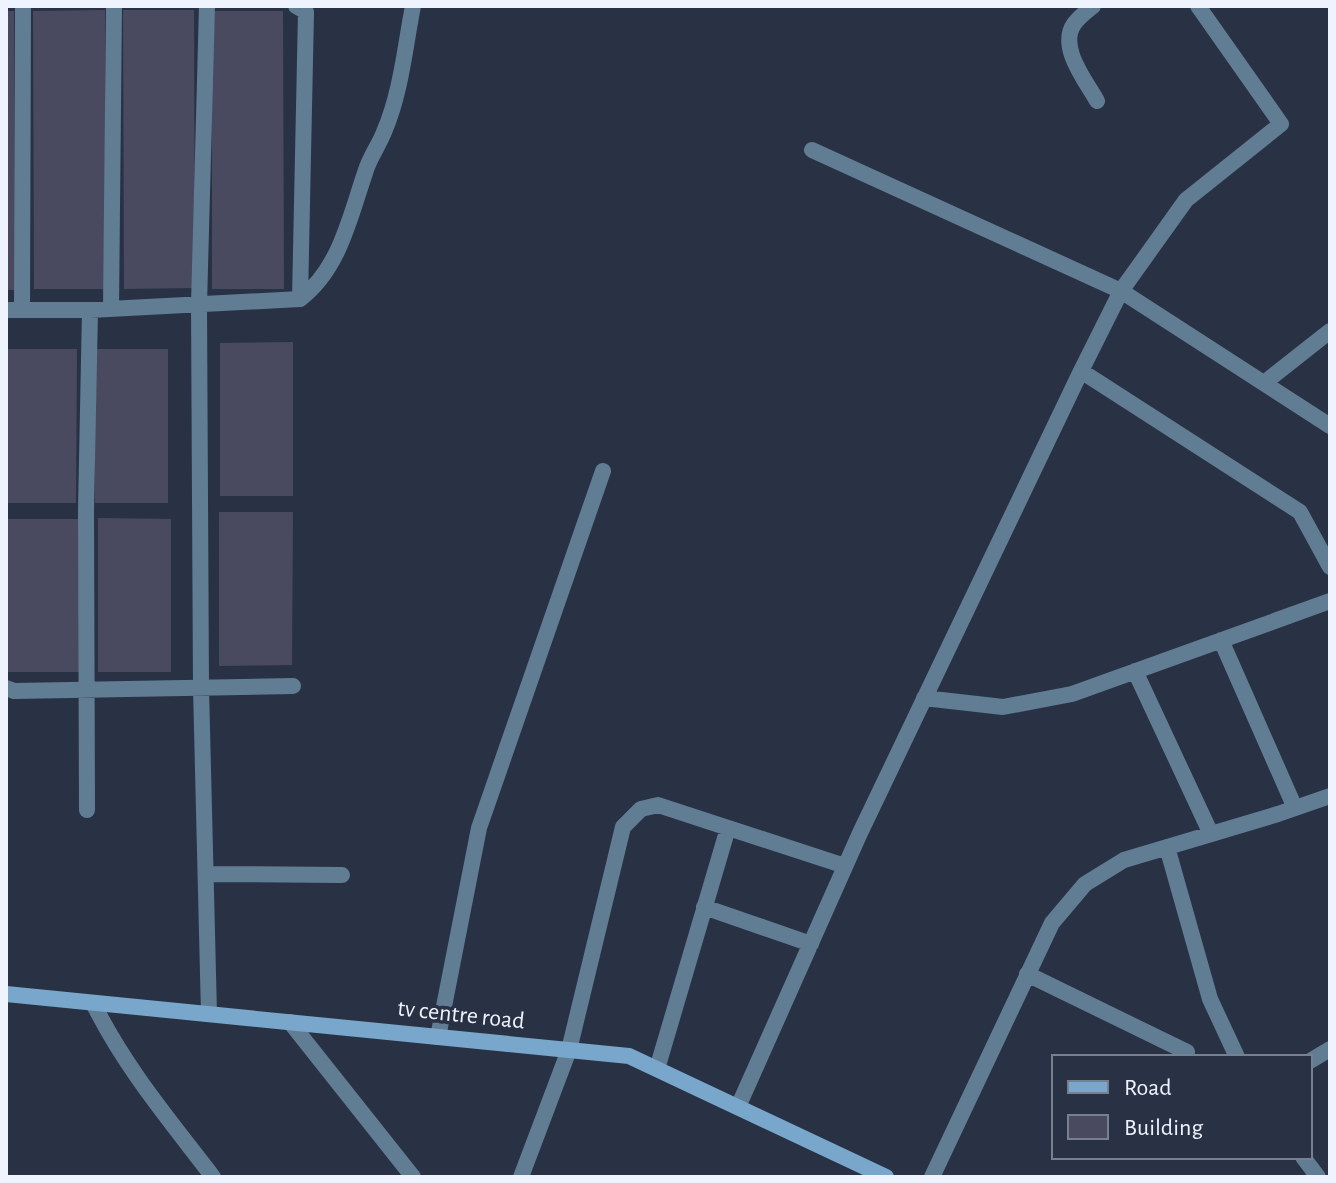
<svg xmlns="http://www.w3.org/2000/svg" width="1336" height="1183" font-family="'Alegreya Sans',sans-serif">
  <rect width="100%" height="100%" fill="#293245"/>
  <path fill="#494a60" d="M105 10V289H34L33 11Z
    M123 10H194L195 288 124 289Z
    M6 11H14L15 290H6Z
    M212 11H283L284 289H212Z
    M293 342V496H220V343Z
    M6 349H77L76 503H6Z
    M95 349H168V503H95Z
    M219 512H293L292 665 219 666Z
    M98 518 171 519V672H98Z
    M6 519H79V672H6Z"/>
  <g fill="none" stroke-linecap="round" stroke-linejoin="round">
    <path stroke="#617d94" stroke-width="16" d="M207 6 199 305 201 688 209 1014
      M1093 6C1087 11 1079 17 1074 24 1058 47 1086 81 1097 101
      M812 150 1121 291 1330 426
      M300 299C340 269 350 216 366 170 370 157 379 145 384 132 401 93 405 47 413 6
      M22 309 23 6
      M111 309 114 6
      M6 310H90L300 299 306 12 296 6
      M1081 371 1121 291 1186 200 1281 124 1198 6
      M1264 383 1330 331
      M1221 640 1295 808
      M1135 671 1211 834
      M6 688 14 691 293 686
      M924 698 1003 707 1072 694 1330 601
      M87 810 86 510 90 310
      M1167 847 1210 999 1237 1057
      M206 874 342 875
      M704 907 811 944
      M1027 974 1187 1052
      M93 1003C126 1069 168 1118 213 1177
      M290 1022 413 1177
      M438 1037 479 828 603 471
      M1310 1061 1330 1049
      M657 1069 728 828
      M738 1107 860 833 1081 371 1300 512 1330 567
      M1303 1157 1318 1177
      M521 1177 569 1050 623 827 641 809 658 805 845 866
      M932 1177 1052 923 1085 884 1124 860 1278 814 1330 796"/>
    <path stroke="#79a7cc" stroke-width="16" d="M6 994 629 1056 886 1177"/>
  </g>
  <g text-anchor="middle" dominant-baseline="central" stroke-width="7" stroke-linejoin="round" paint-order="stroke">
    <g font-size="24" fill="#eef3fd" stroke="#293245">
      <text transform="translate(461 1015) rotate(6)">tv centre road</text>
    </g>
  </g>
  <rect width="1336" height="1183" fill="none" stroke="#eef3fd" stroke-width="16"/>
  <rect x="1052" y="1055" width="260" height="104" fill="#293245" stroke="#787f8f" stroke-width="2"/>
  <rect x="1068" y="1081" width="40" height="12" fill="#79a7cc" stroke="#787f8f" stroke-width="2"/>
  <text x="1124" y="1095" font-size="24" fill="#eef3fd">Road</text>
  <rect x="1068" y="1115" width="40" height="24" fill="#494a60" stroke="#787f8f" stroke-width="2"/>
  <text x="1124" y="1135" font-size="24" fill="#eef3fd">Building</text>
</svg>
